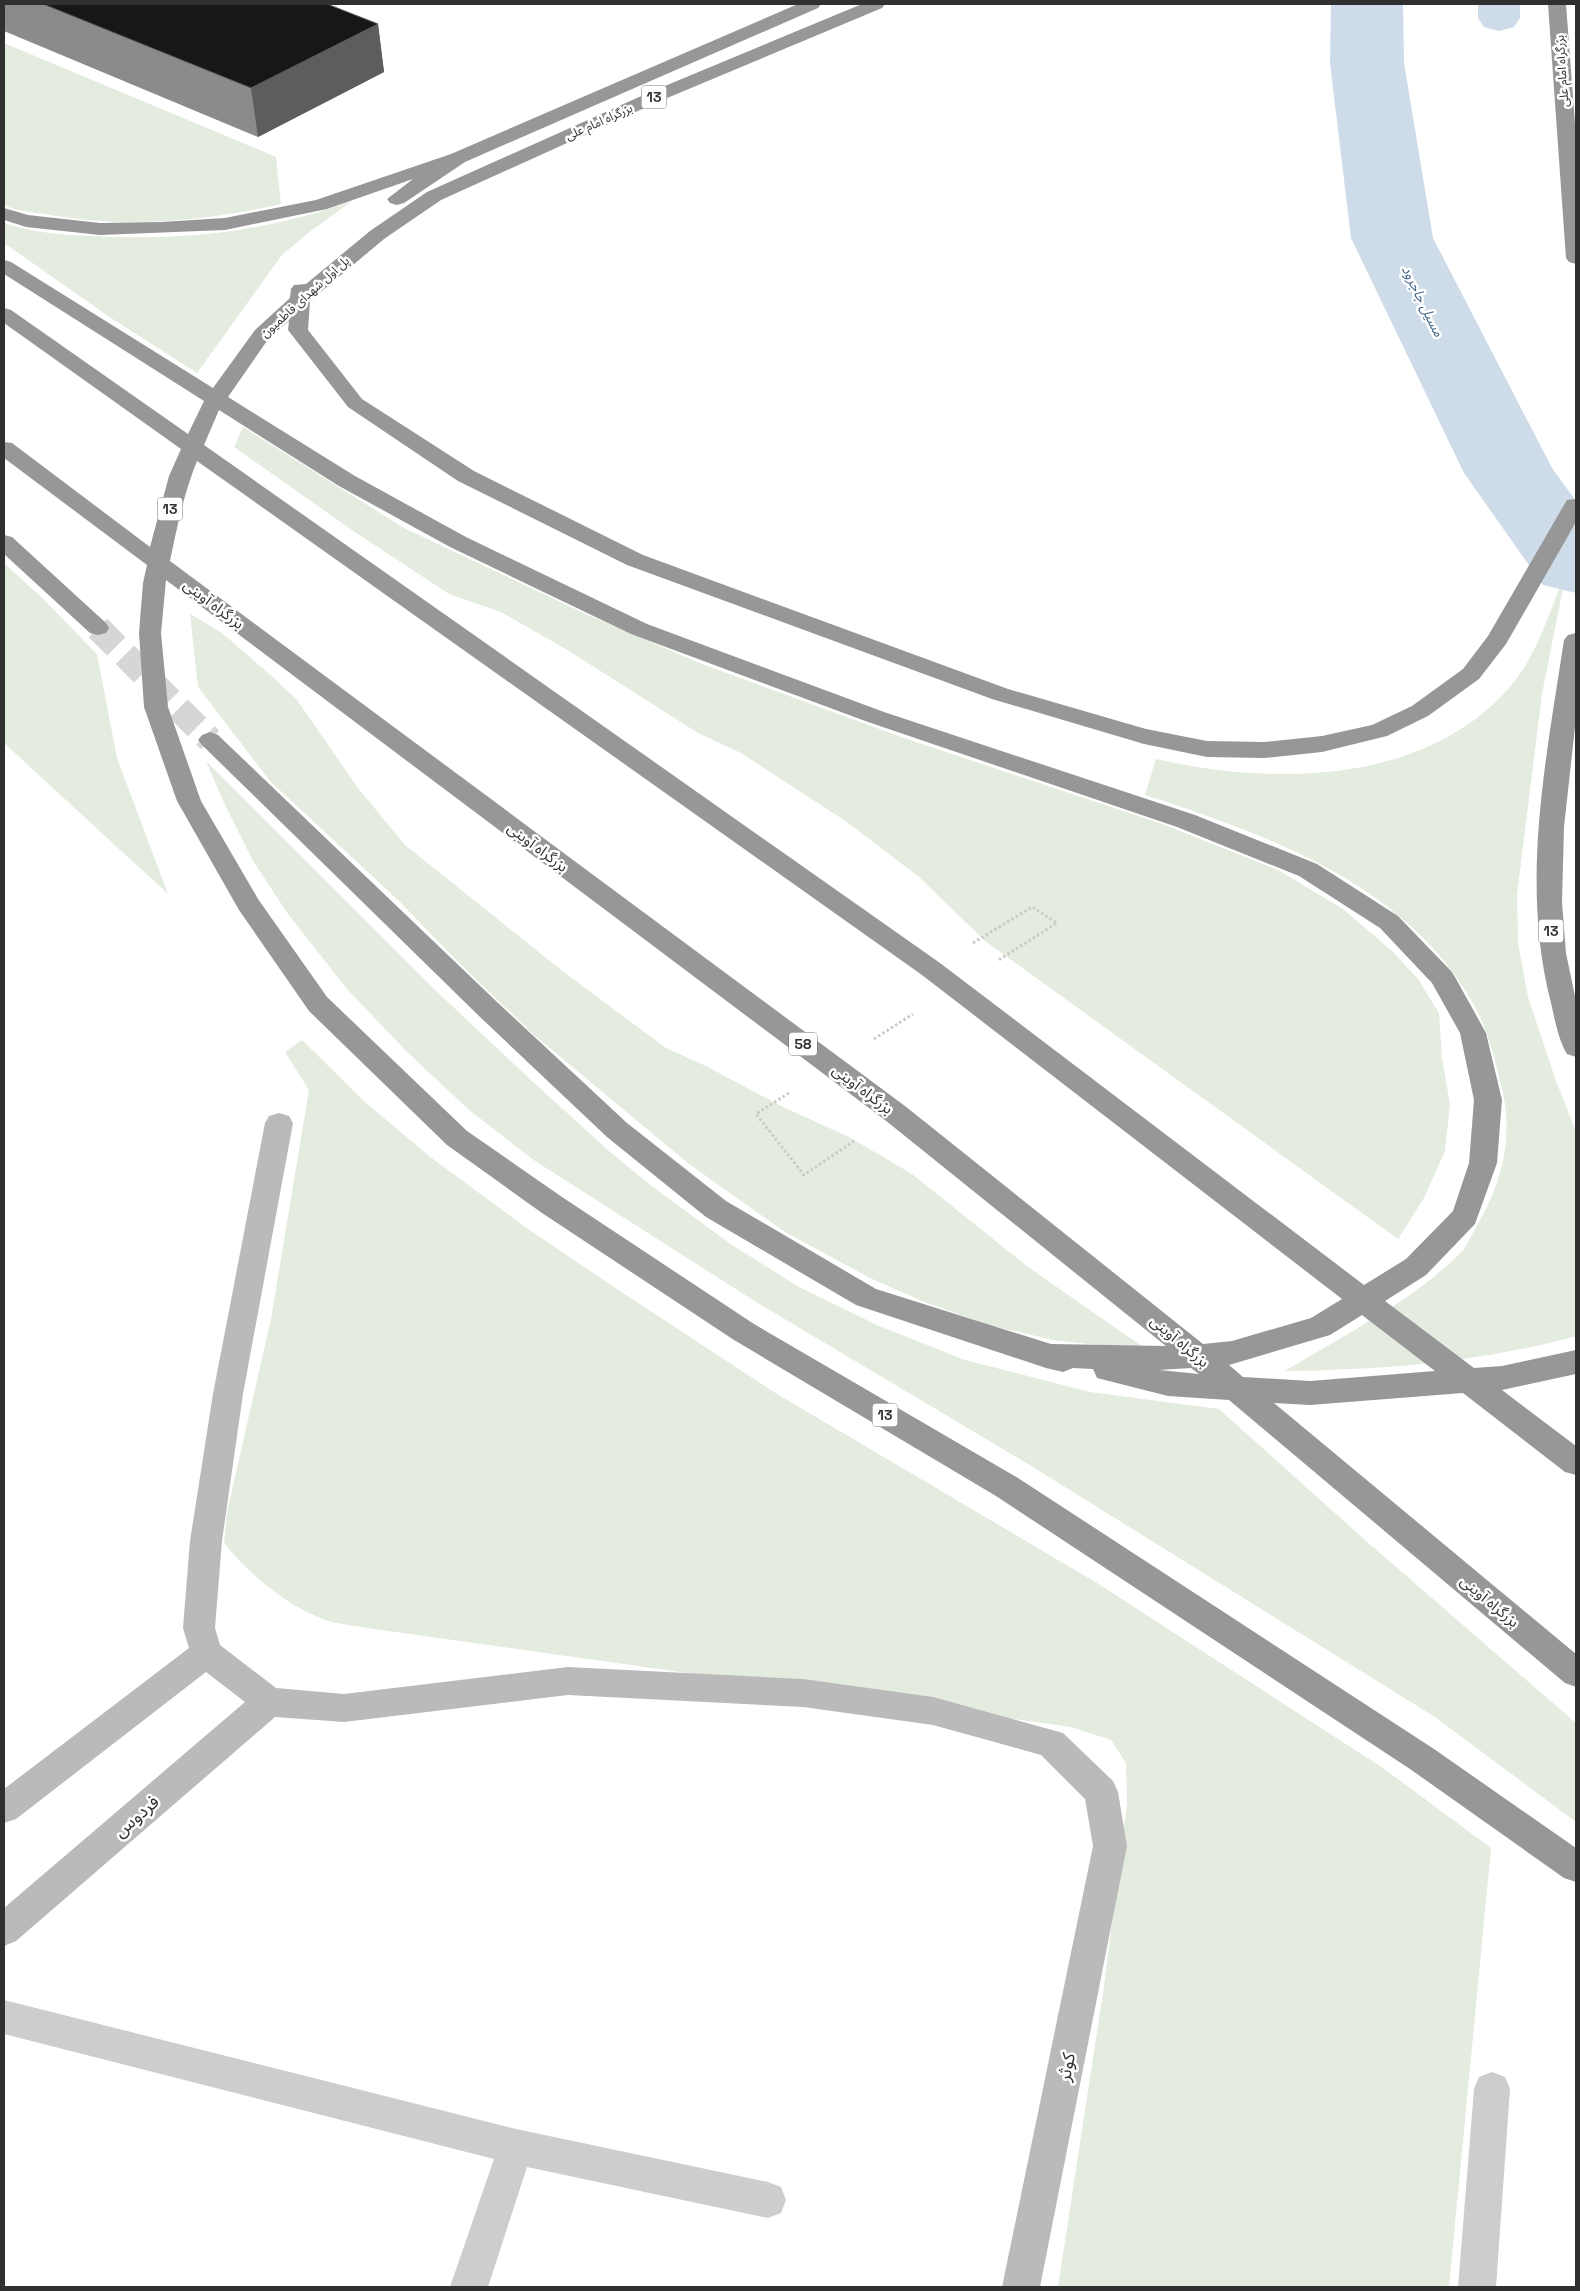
<svg xmlns="http://www.w3.org/2000/svg" width="1580" height="2291" font-family="'Space Grotesk','Noto Sans Arabic',sans-serif">
  <rect width="100%" height="100%" fill="#fff"/>
  <path fill="#e4ebdf" d="M4 43 276 157 281 204C205 221 123 229 45 214 31 212 16 211 4 205Z
    M352 201 308 233 282 255 197 373 111 318 4 243V223C31 232 61 235 90 236 178 241 268 232 352 201Z
    M243 427 404 528 588 615 702 664 904 738 1165 825 1278 870 1343 909 1393 952 1418 979 1439 1013 1442 1058 1450 1104 1445 1151 1424 1198 1398 1239 985 941 919 877 847 822 741 753 698 733 569 651 501 612 449 594 352 530 234 447Z
    M4 563 41 597 97 654 117 758 168 894 4 743Z
    M1567 568 1542 694 1517 895 1518 943 1528 997 1555 1078 1576 1132V1336C1481 1362 1383 1370 1285 1371 1344 1335 1417 1299 1463 1250 1468 1244 1472 1234 1476 1227 1501 1186 1513 1140 1503 1093 1496 1064 1489 1032 1474 1005 1407 885 1269 835 1145 795L1156 759C1272 786 1425 785 1510 687 1538 654 1551 608 1567 568Z
    M190 614 222 633 274 678 297 700 358 788 405 845 565 973 666 1048 706 1066 781 1106 849 1137 912 1174 1028 1267 1143 1347H1116L1053 1340 989 1325 922 1301 870 1278 785 1232 689 1164 534 1035 459 963 399 901 270 781 198 687Z
    M206 761 434 989 531 1080 610 1152 653 1187 732 1245 799 1287 879 1326 965 1360 1090 1392 1219 1409 1365 1540 1576 1723V1822L1435 1717 1028 1464 756 1302 532 1159 468 1109 406 1051 347 989 288 914 253 861 225 805Z
    M302 1040 365 1102 429 1156 528 1229 620 1291 777 1394 1097 1583 1383 1768 1491 1848 1449 2287H1058L1103 1993 1127 1804 1126 1763 1111 1740 1071 1727 374 1629C359 1626 340 1625 325 1620 286 1605 250 1575 224 1543L227 1512 271 1319 309 1090 285 1052Z"/>
  <g fill="none" stroke-linecap="round" stroke-linejoin="round">
    <path fill="#cedbe9" fill-rule="evenodd" d="M1478 4H1520V18L1514 27 1499 31 1484 27 1478 18Z"/>
    <path fill="#cedbe9" fill-rule="evenodd" d="M1331 4H1403L1404 63 1433 238 1552 468 1576 501V593L1543 585 1464 473 1351 238 1330 63Z"/>
    <path stroke="#d6d6d6" stroke-width="26" stroke-dasharray="26 12" stroke-linecap="butt" d="M98 628 210 740"/>
    <path stroke="#cacaca" stroke-width="3" stroke-dasharray="2.5 2.5" stroke-linecap="butt" d="M973 943 1032 907 1057 923 997 961
      M874 1039 913 1014
      M789 1093 756 1114 804 1175 854 1141"/>
    <path fill="#cdcdcd" fill-rule="evenodd" d="M4 2000 516 2129 768 2182 781 2187 786 2200 781 2213 768 2218 527 2167 488 2287H450L494 2159 4 2034Z
      M1492 2072 1505 2077 1510 2089 1496 2287H1458L1474 2089 1479 2077Z"/>
    <path fill="#bababa" fill-rule="evenodd" d="M279 1113 289 1116 293 1123 243 1394 222 1541 215 1628 220 1645 276 1688 344 1694 568 1667 803 1679 933 1697 1063 1733 1113 1781 1118 1792 1127 1846 1040 2287H1002L1093 1846 1085 1799 1041 1755 933 1725 803 1707 568 1695 344 1722 275 1717 16 1941 4 1946V1908L245 1702 206 1672 16 1819 4 1823V1789L189 1648 183 1628 190 1541 213 1394 265 1123 269 1116Z"/>
    <path fill="#979797" fill-rule="evenodd" d="M798 4H821L818 8 465 162 404 203 397 205 390 203 387 199 413 179 327 209 225 230 100 235 26 227 4 220V208L28 215 100 223 161 222 225 218 316 200 451 154Z
      M862 4H885L882 8 660 101 441 200 384 239 310 301 308 330 362 399 474 471 643 555 1008 689 1146 729 1207 741 1264 742 1322 736 1372 725 1412 706 1463 669 1488 636 1564 505 1567 500 1576 499V522L1506 644 1479 679 1428 716 1387 736 1322 752 1264 758 1207 757 1144 744 992 699 627 565 458 481 348 407 288 330 289 321 269 338 228 397 355 476 466 537 647 624 884 712 1195 815 1317 864 1398 916 1451 971 1455 977 1486 1033 1502 1100 1497 1163 1475 1224 1426 1275 1385 1301 1474 1368 1502 1366 1576 1350V1374L1502 1390 1576 1446V1475L1565 1472 1463 1393 1310 1405 1274 1403 1576 1654V1687L1565 1683 1229 1400 1168 1396 1097 1378 1093 1369 1073 1368 1063 1372 1046 1368 856 1305 706 1217 607 1137 479 1016 202 745 198 740 202 735 210 732 218 735 497 1002 627 1123 726 1201 876 1289 1051 1344 1166 1346 885 1120 166 580 161 633 168 707 201 801 258 899 327 997 467 1131 562 1197 754 1324 1018 1478 1434 1749 1576 1848V1882L1564 1878 1410 1769 996 1496 734 1340 542 1213 447 1145 309 1011 239 910 177 801 144 707 139 633 143 583 147 565 4 458V442L12 443 150 547 169 476 181 449 4 323V308L11 310 188 434 204 401 4 274V260L11 262 213 388 255 330 290 298 291 289 294 285 306 284 370 231 427 192 648 93ZM219 410 339 486 450 547 631 634 868 722 1177 827 1299 876 1380 928 1432 983 1460 1033 1474 1100 1469 1163 1453 1211 1406 1259 1364 1285 940 963 204 445ZM197 461 922 975 1342 1299 1311 1318 1232 1341 1203 1344 905 1106 170 561C177 527 184 493 197 461ZM1362 1315 1435 1371 1310 1381 1243 1377 1229 1365 1330 1335ZM1191 1368 1199 1374 1159 1370Z
      M1548 4H1566L1576 137V264L1569 262 1566 258Z
      M4 535 12 537 106 623 109 628 106 633 98 635 90 633 4 554Z
      M1576 633V718L1564 827 1562 902 1566 953 1576 1001V1057L1567 1054C1558 1039 1555 1020 1551 1003 1520 883 1546 760 1564 640L1568 635Z"/>
  </g>
  <path fill="#8b8b8b" d="M4 4H327L378 24 384 72 258 137 4 31Z"/>
  <path fill="#5d5d5d" d="M378 24 384 72 258 137 251 88Z"/>
  <path fill="#171717" stroke="#5d5d5d" d="M43 4H327L378 24 251 88Z"/>
  <g text-anchor="middle" dominant-baseline="central" stroke-width="5" stroke-linejoin="round" paint-order="stroke">
    <g font-size="12" fill="#303030" stroke="#fff">
      <text transform="translate(1562 71) rotate(-94)">بزرگراه امام علی</text>
      <text transform="translate(599 122) rotate(-24)">بزرگراه امام علی</text>
      <text transform="translate(305 297) rotate(-42)">پل اول شهدای فاطمیون</text>
    </g>
    <g fill="#fff" stroke="#6e6e6e" stroke-width="1">
      <rect x="641.5" y="85.5" width="25" height="23" rx="4"/>
      <rect x="157.5" y="497.5" width="25" height="23" rx="4"/>
      <rect x="1538.5" y="919.5" width="25" height="23" rx="4"/>
      <rect x="789" y="1032.5" width="28" height="23" rx="4"/>
      <rect x="872.5" y="1403.5" width="25" height="23" rx="4"/>
    </g>
    <g font-size="14" font-weight="bold" fill="#303030">
      <text x="654" y="97">13</text>
      <text x="170" y="509">13</text>
      <text x="1551" y="931">13</text>
      <text x="803" y="1044">58</text>
      <text x="885" y="1415">13</text>
    </g>
    <g font-size="14" font-style="italic" fill="#46678a" stroke="#fff">
      <text transform="translate(1423 301) rotate(64)">مسیل جاجرود</text>
    </g>
    <g font-size="15" fill="#303030" stroke="#fff">
      <text transform="translate(214 604) rotate(37)">بزرگراه آوینی</text>
      <text transform="translate(538 847) rotate(37)">بزرگراه آوینی</text>
      <text transform="translate(863 1089) rotate(37)">بزرگراه آوینی</text>
      <text transform="translate(1180 1341) rotate(40)">بزرگراه آوینی</text>
      <text transform="translate(1490 1601) rotate(40)">بزرگراه آوینی</text>
    </g>
    <g font-size="18" fill="#303030" stroke="#fff">
      <text transform="translate(136 1816) rotate(-41)">فردوس</text>
      <text transform="translate(1066 2067) rotate(-79)">کوثر</text>
    </g>
  </g>
  <rect width="1580" height="2291" fill="none" stroke="#303030" stroke-width="10"/>
</svg>
